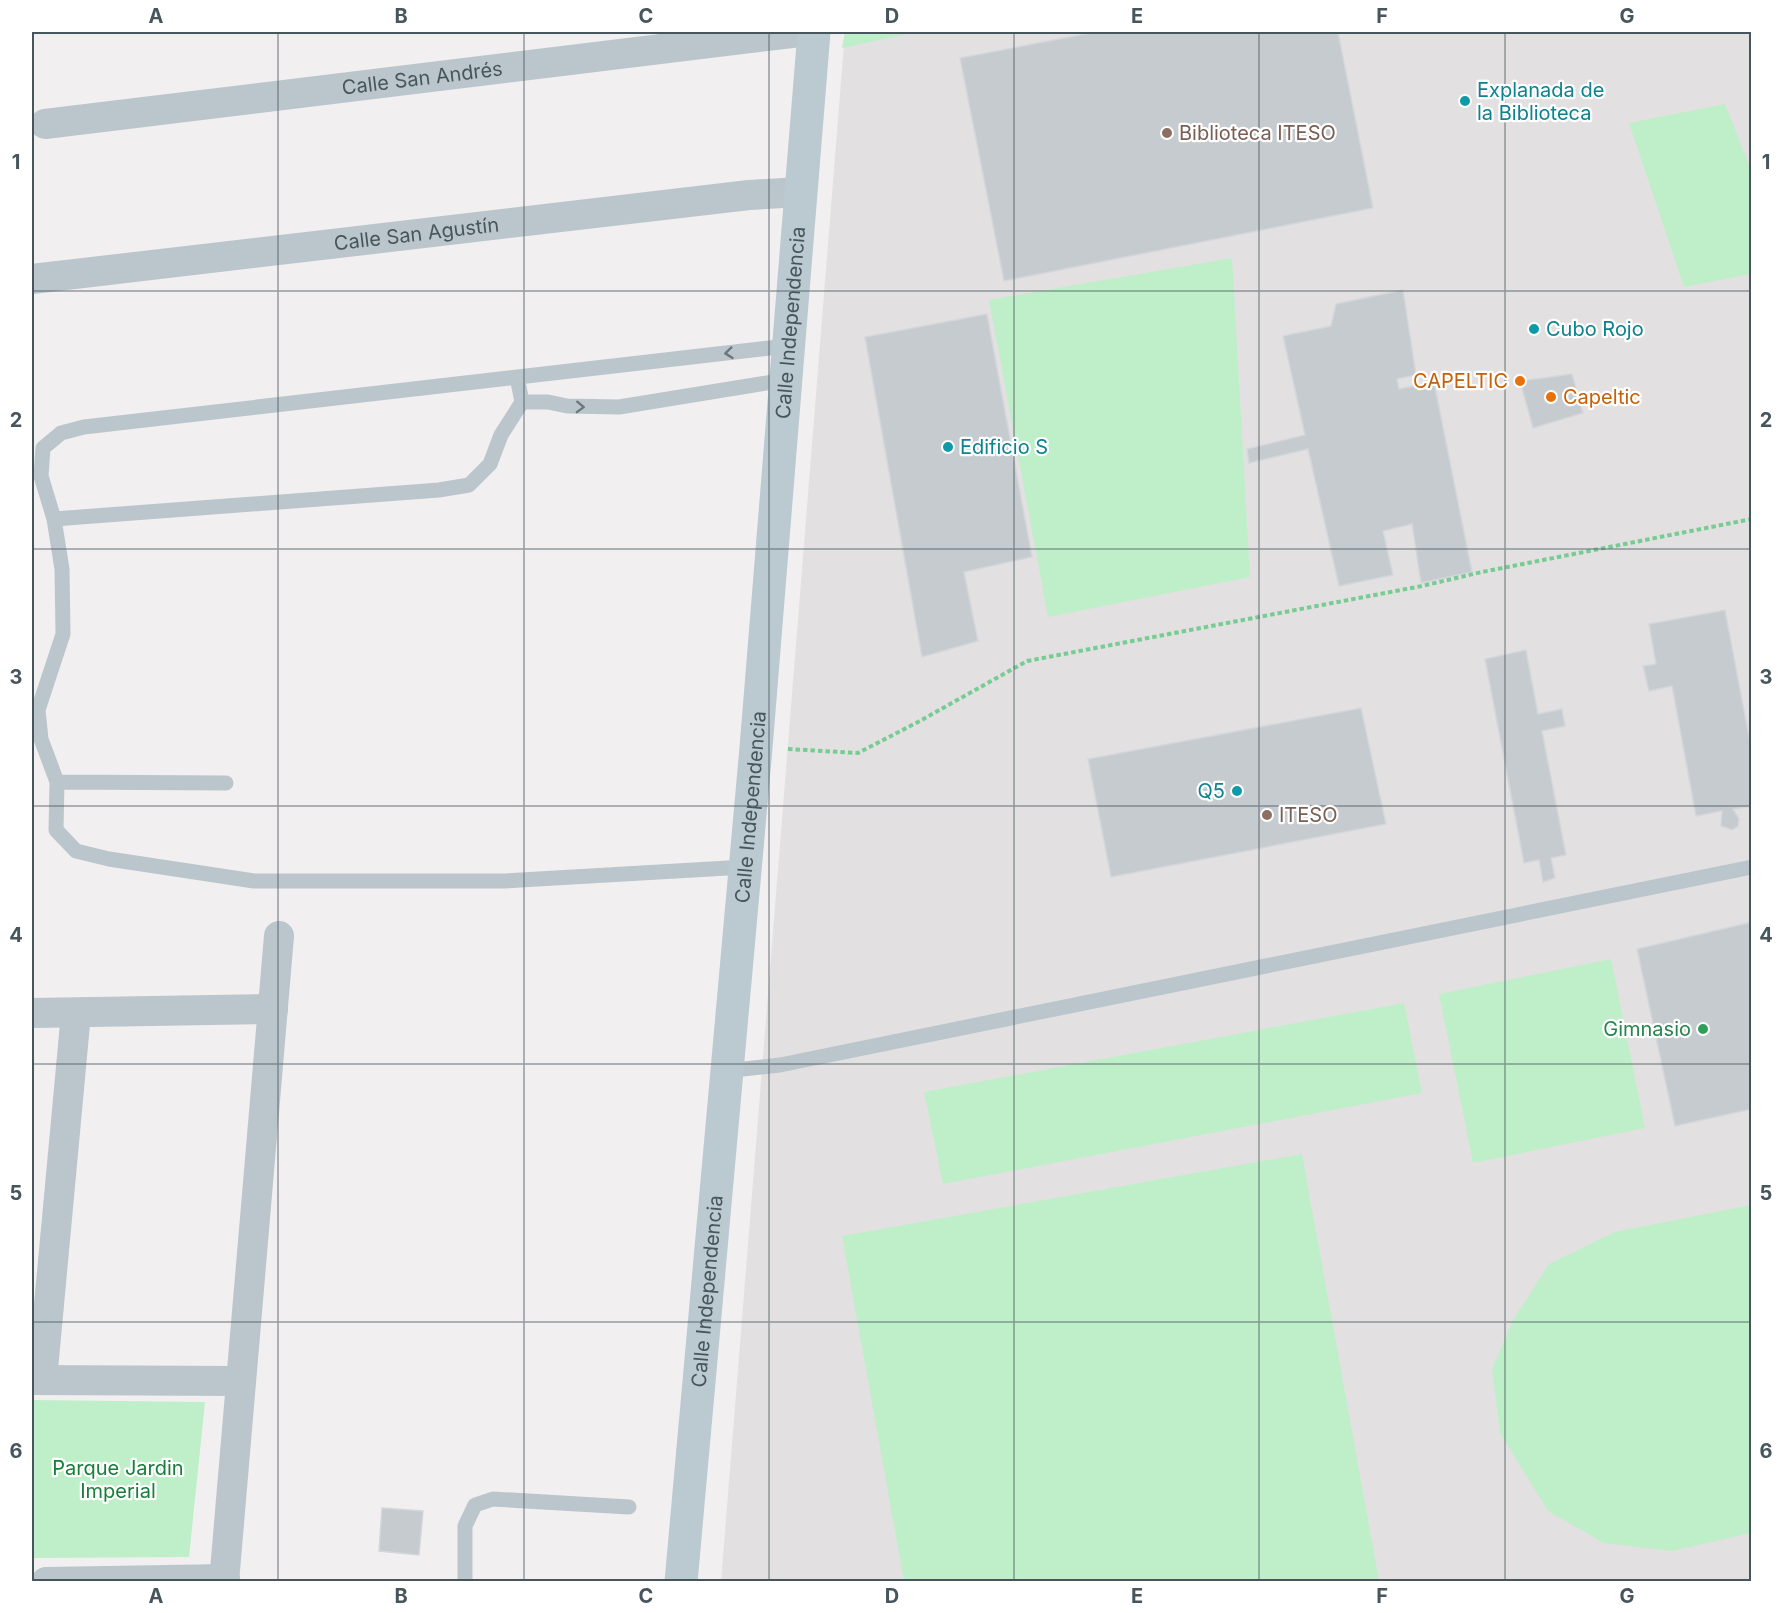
<svg xmlns="http://www.w3.org/2000/svg" width="1783" height="1613" font-family="Inter,sans-serif">
  <rect width="100%" height="100%" fill="#f2eff0"/>
  <path fill="#e3e0e1" d="M845 32H1751V1581L721 1582Z"/>
  <path fill="#beefc9" d="M845 32H917L842 48Z
    M1725 104 1751 170V274L1684 287 1629 123Z
    M1232 258 1250 577 1048 617 989 300Z
    M1611 959 1645 1128 1473 1163 1439 994Z
    M1404 1003 1422 1093 943 1184 924 1092Z
    M1302 1154 1379 1581H904L842 1236Z
    M1751 1205V1533L1672 1551 1604 1543 1548 1511 1500 1433 1492 1369 1513 1320 1549 1264 1615 1232Z
    M32 1400 205 1402 189 1557 32 1558Z"/>
  <path fill="#c6cbcf" stroke="#d3d7db" stroke-width="1.5" d="M1096 32H1338L1373 208 1004 281 960 58Z
    M1403 290 1416 375 1397 379 1399 389 1434 382 1472 572 1421 583 1412 524 1383 531 1393 575 1339 586 1308 449 1249 463 1247 449 1305 435 1283 336 1331 326 1336 304Z
    M987 314 1032 557 964 572 978 641 922 657 865 337Z
    M1572 374 1583 413 1533 428 1520 381Z
    M1725 610 1752 753V806L1733 809 1739 819 1738 826 1732 830 1721 826 1722 811 1696 816 1672 686 1649 691 1643 666 1656 664 1649 624Z
    M1526 650 1538 714 1562 709 1565 726 1542 731 1566 855 1551 858 1555 878 1543 882 1539 860 1524 863 1485 659Z
    M1361 708 1386 824 1111 877 1088 759Z
    M1752 922V1109L1675 1126 1637 949Z
    M382 1508 423 1511 419 1555 379 1551Z"/>
  <g fill="none" stroke-linecap="round" stroke-linejoin="round">
    <path stroke="#77cc93" stroke-width="4" stroke-dasharray="4.5 3" stroke-linecap="butt" d="M788 749 858 753 918 722 1027 661 1422 586 1482 572 1752 519"/>
    <path stroke="#bbc6cc" stroke-width="15" d="M522 402H548L567 406 619 407 785 380
      M54 519 439 490 469 485 490 464 501 435 522 402 517 377
      M57 782 56 830 76 851 109 859 254 881H505L745 867
      M226 783 57 782 41 739 38 710 63 634 62 569 54 519 41 476 43 448 61 433 84 427 787 346
      M725 1071 780 1065 1752 867
      M465 1582V1526L475 1505 493 1499 629 1507"/>
    <g stroke="#bbc6cc" stroke-width="30">
      <path id="s1" d="M45 124 800 32"/>
      <path id="s2" d="M32 279 749 195 800 192"/>
      <path d="M32 1013 273 1009"/>
      <path d="M32 1380 241 1381"/>
      <path d="M42 1380 76 1013"/>
      <path d="M46 1582 225 1579"/>
      <path d="M224 1582 279 936"/>
    </g>
    <path stroke="#bbc9d1" stroke-width="33" id="s3" d="M681 1582 756 748 814 32"/>
  </g>
  <defs><path id="oneway-chevron" d="M-2-3.5L2.5 0L-2 3.5" fill="none" stroke-width="1.6" stroke-linecap="round" stroke-linejoin="round" transform="scale(1.5)"/></defs>
  <g stroke="#6a787e">
    <use href="#oneway-chevron" transform="translate(729 353) rotate(174)"/>
    <use href="#oneway-chevron" transform="translate(580 407) rotate(2)"/>
  </g>
  <path fill="none" stroke="#47565c" stroke-width="1.5" stroke-opacity="0.55" d="M278 32V1582M524 32V1582M769 32V1582M1014 32V1582M1259 32V1582M1505 32V1582M32 291H1752M32 549H1752M32 806H1752M32 1064H1752M32 1322H1752"/>
  <g fill="#0f9aa8" stroke="#fff" stroke-width="2">
    <circle cx="1465" cy="101" r="6"/>
    <circle cx="1534" cy="329" r="6"/>
    <circle cx="948" cy="447" r="6"/>
    <circle cx="1237" cy="791" r="6"/>
  </g>
  <g fill="#8d6e63" stroke="#fff" stroke-width="2">
    <circle cx="1167" cy="133" r="6"/>
    <circle cx="1267" cy="815" r="6"/>
  </g>
  <g fill="#e8710a" stroke="#fff" stroke-width="2">
    <circle cx="1520" cy="381" r="6"/>
    <circle cx="1551" cy="397" r="6"/>
  </g>
  <circle fill="#2e9e5b" stroke="#fff" stroke-width="2" cx="1703" cy="1029" r="6"/>
  <g text-anchor="middle" dominant-baseline="central" stroke-width="4.5" stroke-linejoin="round" paint-order="stroke">
    <g font-size="20" fill="#47565c" stroke="#fff">
      <text stroke="none"><textPath href="#s1" startOffset="380">Calle San Andrés</textPath></text>
      <text stroke="none"><textPath href="#s2" startOffset="387">Calle San Agustín</textPath></text>
      <text stroke="none"><textPath href="#s3" startOffset="1264">Calle Independencia</textPath></text>
      <text stroke="none"><textPath href="#s3" startOffset="778">Calle Independencia</textPath></text>
      <text stroke="none"><textPath href="#s3" startOffset="292">Calle Independencia</textPath></text>
    </g>
    <g font-size="20" fill="#0d838f" stroke="#fff" text-anchor="start">
      <text x="1477" y="90">Explanada de<tspan x="1477" dy="23">la Biblioteca</tspan></text>
      <text x="1546" y="329">Cubo Rojo</text>
      <text x="960" y="447">Edificio S</text>
      <text x="1225" y="791" text-anchor="end">Q5</text>
    </g>
    <g font-size="20" fill="#785e54" stroke="#fff" text-anchor="start">
      <text x="1179" y="133">Biblioteca ITESO</text>
      <text x="1279" y="815">ITESO</text>
    </g>
    <g font-size="20" fill="#c56008" stroke="#fff" text-anchor="end">
      <text x="1508" y="381">CAPELTIC</text>
      <text x="1563" y="397" text-anchor="start">Capeltic</text>
    </g>
    <g font-size="20" fill="#27864d" stroke="#fff" text-anchor="end">
      <text x="1691" y="1029">Gimnasio</text>
    </g>
    <g font-size="20" fill="#187e3a" stroke="#fff">
      <text x="118" y="1468">Parque Jardin<tspan x="118" dy="23">Imperial</tspan></text>
    </g>
  </g>
  <rect width="1783" height="1613" fill="none" stroke="#ffffff" stroke-width="66"/>
  <rect x="33" y="33" width="1717" height="1547" fill="none" stroke="#47565c" stroke-width="2"/>
  <g font-size="20" text-anchor="middle" font-weight="bold" fill="#47565c">
    <text x="156" y="23">A</text>
    <text x="401" y="23">B</text>
    <text x="646" y="23">C</text>
    <text x="892" y="23">D</text>
    <text x="1137" y="23">E</text>
    <text x="1382" y="23">F</text>
    <text x="1627" y="23">G</text>
    <text x="16" y="169">1</text>
    <text x="1766" y="169">1</text>
    <text x="16" y="427">2</text>
    <text x="1766" y="427">2</text>
    <text x="16" y="684">3</text>
    <text x="1766" y="684">3</text>
    <text x="16" y="942">4</text>
    <text x="1766" y="942">4</text>
    <text x="16" y="1200">5</text>
    <text x="1766" y="1200">5</text>
    <text x="16" y="1458">6</text>
    <text x="1766" y="1458">6</text>
    <text x="156" y="1603">A</text>
    <text x="401" y="1603">B</text>
    <text x="646" y="1603">C</text>
    <text x="892" y="1603">D</text>
    <text x="1137" y="1603">E</text>
    <text x="1382" y="1603">F</text>
    <text x="1627" y="1603">G</text>
  </g>
</svg>
